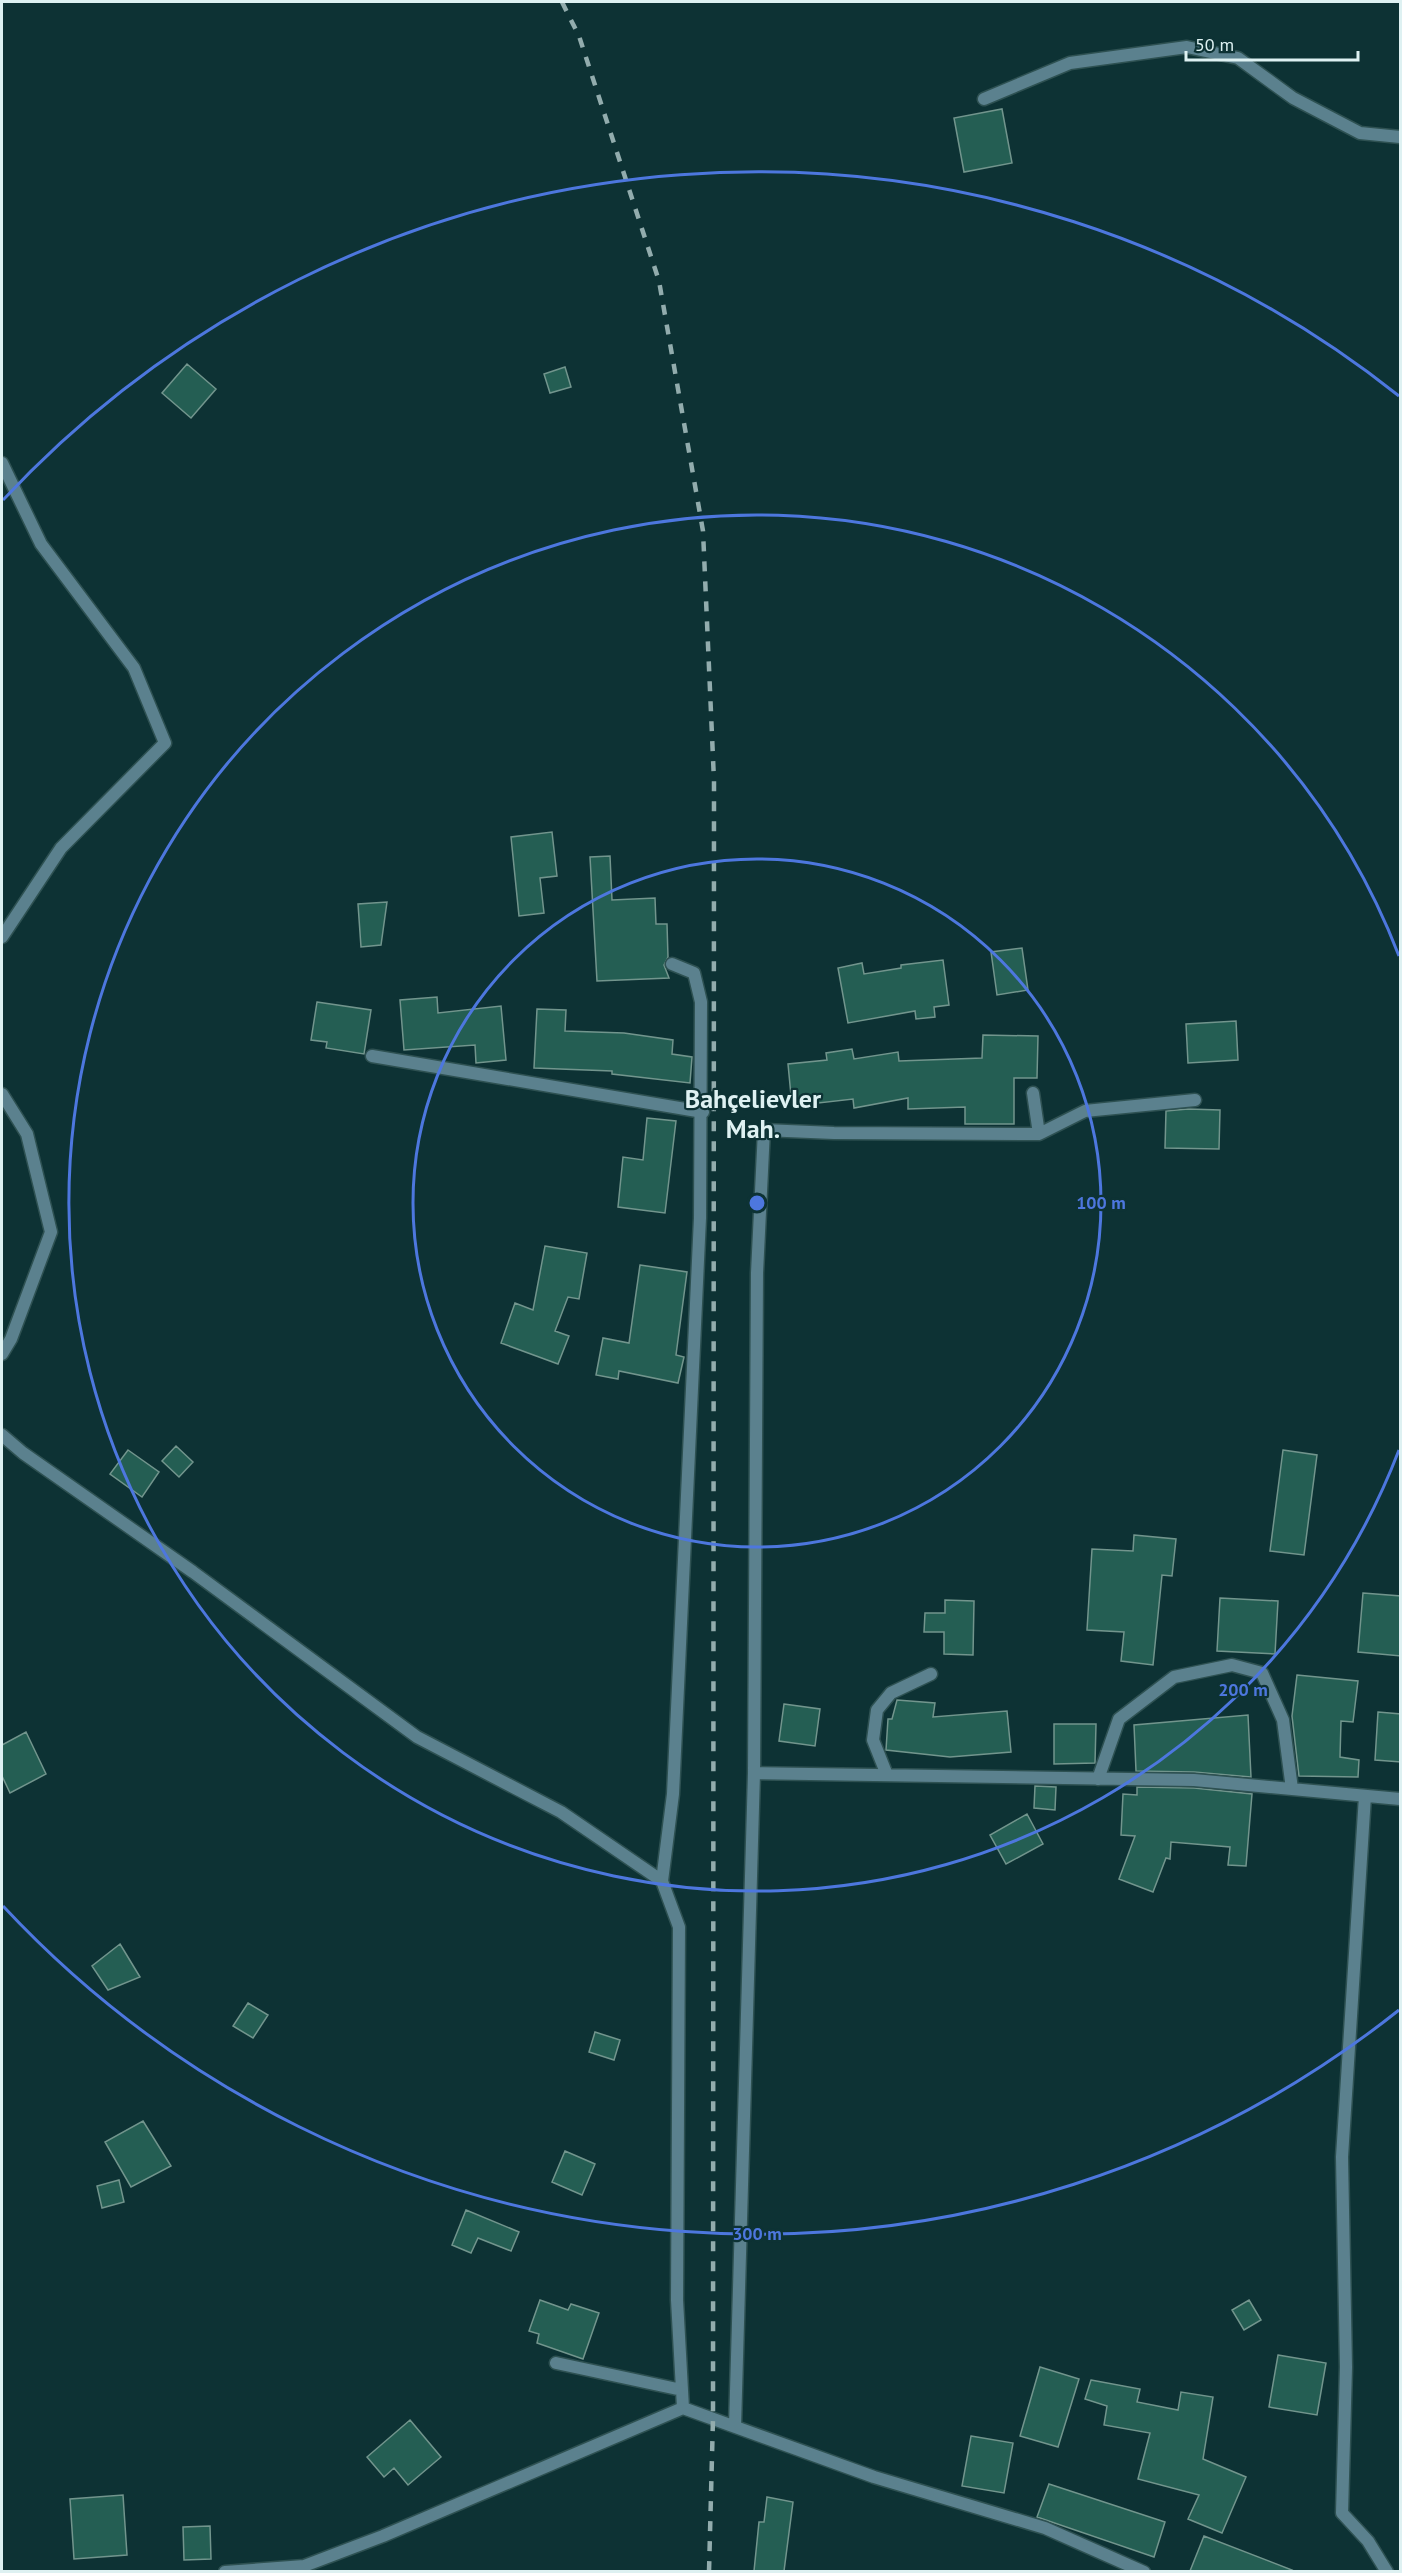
<svg xmlns="http://www.w3.org/2000/svg" width="1402" height="2573" font-family="'PT Sans',sans-serif">
  <rect width="100%" height="100%" fill="#0d3234"/>
  <path fill="#245e53" stroke="#72958d" stroke-width="1.5" d="M1002 109 1012 163 964 172 954 118Z
    M187 364 216 389 191 418 162 393Z
    M565 367 571 387 550 393 544 374Z
    M552 832 557 876 540 878 544 913 519 916 511 837Z
    M610 856 612 900 655 898 656 924H667L668 957 664 965 669 978 597 981 590 857Z
    M387 902 381 945 361 947 358 904Z
    M1022 948 1028 990 997 995 991 952Z
    M943 960 949 1005 934 1007 935 1017 916 1019 915 1011 848 1023 838 968 862 963 864 974 901 968V965Z
    M437 997 438 1013 501 1006 506 1060 476 1063 475 1045 404 1050 400 1000Z
    M317 1002 371 1010 364 1054 326 1048 327 1042 311 1040Z
    M537 1009 566 1010 565 1031 624 1033 673 1040 672 1054 692 1057 690 1083 612 1074V1071L534 1068Z
    M1236 1021 1238 1060 1188 1063 1186 1024Z
    M983 1035 1038 1036 1037 1078H1014V1124H965V1107L908 1109V1098L854 1108 853 1099 792 1106 788 1064 827 1060 826 1053 852 1049 854 1059 898 1052 899 1061 982 1058Z
    M1188 1109 1220 1110 1219 1149 1165 1148 1166 1111Z
    M647 1118 676 1121 665 1213 618 1207 623 1157 643 1160Z
    M545 1246 587 1253 579 1299 568 1297 555 1331 569 1336 558 1364 501 1343 515 1303 533 1310Z
    M640 1265 687 1272 676 1355 684 1357 678 1383 619 1371 618 1379 596 1375 603 1338 629 1343Z
    M176 1446 193 1462 179 1477 162 1461Z
    M128 1450 159 1472 142 1497 110 1474Z
    M1283 1450 1317 1455 1304 1555 1270 1551Z
    M1134 1535 1176 1539 1172 1576 1162 1575 1153 1665 1121 1661 1124 1632 1087 1630 1092 1549 1133 1551Z
    M1363 1593 1401 1596V1656L1358 1652Z
    M1220 1598 1278 1601 1275 1654 1217 1651Z
    M945 1600 974 1601 973 1655 944 1654V1632H924L925 1613H945Z
    M1297 1675 1358 1681 1353 1722 1341 1721 1340 1757 1359 1760 1358 1777 1299 1776 1292 1716Z
    M897 1700 935 1703 933 1717 1007 1711 1011 1752 950 1757 886 1750 888 1719H892Z
    M784 1704 820 1709 815 1746 779 1741Z
    M1378 1712 1401 1714V1762L1375 1760Z
    M1248 1715 1251 1777 1194 1772 1136 1771 1134 1725Z
    M1054 1724H1096L1095 1763 1054 1764Z
    M26 1732 46 1774 10 1793 2 1776V1745Z
    M1035 1786 1056 1787 1055 1810 1034 1808Z
    M1137 1787 1194 1788 1252 1794 1246 1866 1228 1865 1230 1847 1171 1842 1170 1859 1166 1858 1153 1892 1119 1879 1135 1836 1121 1835 1123 1794 1137 1795Z
    M1027 1814 1043 1844 1006 1864 990 1835Z
    M120 1944 140 1977 108 1990 92 1966Z
    M248 2003 268 2015 253 2038 233 2026Z
    M595 2032 620 2040 614 2060 589 2052Z
    M143 2121 171 2166 131 2187 105 2142Z
    M565 2151 595 2164 582 2195 552 2182Z
    M119 2180 124 2202 102 2208 97 2186Z
    M466 2210 519 2232 511 2251 478 2238 471 2253 452 2245Z
    M540 2300 568 2310 571 2304 599 2313 583 2359 537 2343 539 2334 529 2331Z
    M1249 2300 1261 2320 1244 2330 1232 2310Z
    M1278 2355 1326 2363 1317 2415 1269 2407Z
    M1040 2367 1079 2379 1058 2447 1020 2436Z
    M1091 2380 1140 2389 1137 2402 1178 2410 1181 2392 1213 2397 1203 2459 1246 2477 1222 2533 1188 2519 1199 2495 1138 2479 1150 2433 1104 2425 1107 2406 1085 2399Z
    M410 2420 441 2457 408 2485 394 2468 384 2477 367 2457Z
    M971 2436 1013 2443 1004 2493 962 2486Z
    M1049 2484 1165 2522 1154 2557 1037 2517Z
    M123 2495 127 2555 74 2559 70 2499Z
    M767 2497 793 2502 784 2571H754L759 2522H764Z
    M210 2526 211 2559 184 2560 183 2527Z
    M1204 2536 1292 2570 1291 2571H1190Z"/>
  <g fill="none" stroke-linecap="round" stroke-linejoin="round">
    <defs>
      <path id="lane" d="M984 99 1070 63 1187 47 1238 58 1293 98 1360 133 1400 137"/>
      <path id="street" d="M2 463 41 544 134 668 165 743 61 848 2 937
        M372 1056 703 1112
        M1033 1093 1039 1134
        M2 1094 27 1134 51 1232 11 1339 2 1354
        M1195 1100 1085 1111 1039 1134 834 1133 764 1130 757 1273 754 1773 1194 1780 1400 1799
        M2 1435 23 1453 193 1572 417 1737 561 1812 662 1881 679 1927 677 2300 683 2408 874 2477 1045 2528 1144 2572
        M887 1775 873 1740 877 1710 891 1693 931 1674
        M1098 1779 1119 1719 1174 1677 1232 1665 1262 1673 1283 1720 1292 1789
        M1365 1796 1342 2157 1346 2367 1342 2513 1368 2541 1387 2572
        M662 1881 673 1794 700 1218 701 1002 694 973 672 964
        M556 2363 682 2390
        M735 2426 754 1773
        M225 2572 304 2566 383 2536 683 2408"/>
    </defs>
    <use href="#lane" stroke="#2e5152" stroke-width="15"/>
    <use href="#street" stroke="#2e5152" stroke-width="15"/>
    <use href="#lane" stroke="#5b818e" stroke-width="12"/>
    <use href="#street" stroke="#5b818e" stroke-width="12"/>
    <path stroke="#92acad" stroke-width="4.5" stroke-dasharray="10 10" stroke-linecap="butt" d="M562 2 579 36 659 281 703 531 714 781 713 2418 709 2572"/>
  </g>
  <g fill="none" stroke="#4d77de" stroke-width="3">
    <circle cx="757" cy="1203" r="344"/>
    <path d="M1399 1450A688 688 0 1 1 1399 956"/>
    <path d="M1399 2010A1031 1031 0 0 1 3 1906M3 500A1031 1031 0 0 1 1399 396"/>
  </g>
  <g text-anchor="middle" dominant-baseline="central" stroke-width="4.5" stroke-linejoin="round" paint-order="stroke">
    <g font-size="26" font-weight="bold" fill="#def1f2" stroke="#0d3234">
      <text x="753" y="1098">Bahçelievler<tspan x="753" dy="30">Mah.</tspan></text>
    </g>
  </g>
  <circle cx="757" cy="1203" r="9" fill="#4d77de" stroke="#0d3234" stroke-width="3"/>
  <g font-size="18" text-anchor="middle" font-weight="bold" fill="#4d77de" stroke="#0d3234" stroke-width="4.5" stroke-linejoin="round" paint-order="stroke">
    <text x="1101" y="1209">100 m</text>
    <text x="1243" y="1696">200 m</text>
    <text x="757" y="2240">300 m</text>
  </g>
  <rect width="1402" height="2573" fill="none" stroke="#def1f2" stroke-width="6"/>
  <path d="M1186 51v9h172v-9" fill="none" stroke="#def1f2" stroke-width="3"/>
  <text x="1195" y="51" font-size="18" fill="#def1f2" stroke="#0d3234" stroke-width="4.5" paint-order="stroke">50 m</text>
</svg>
